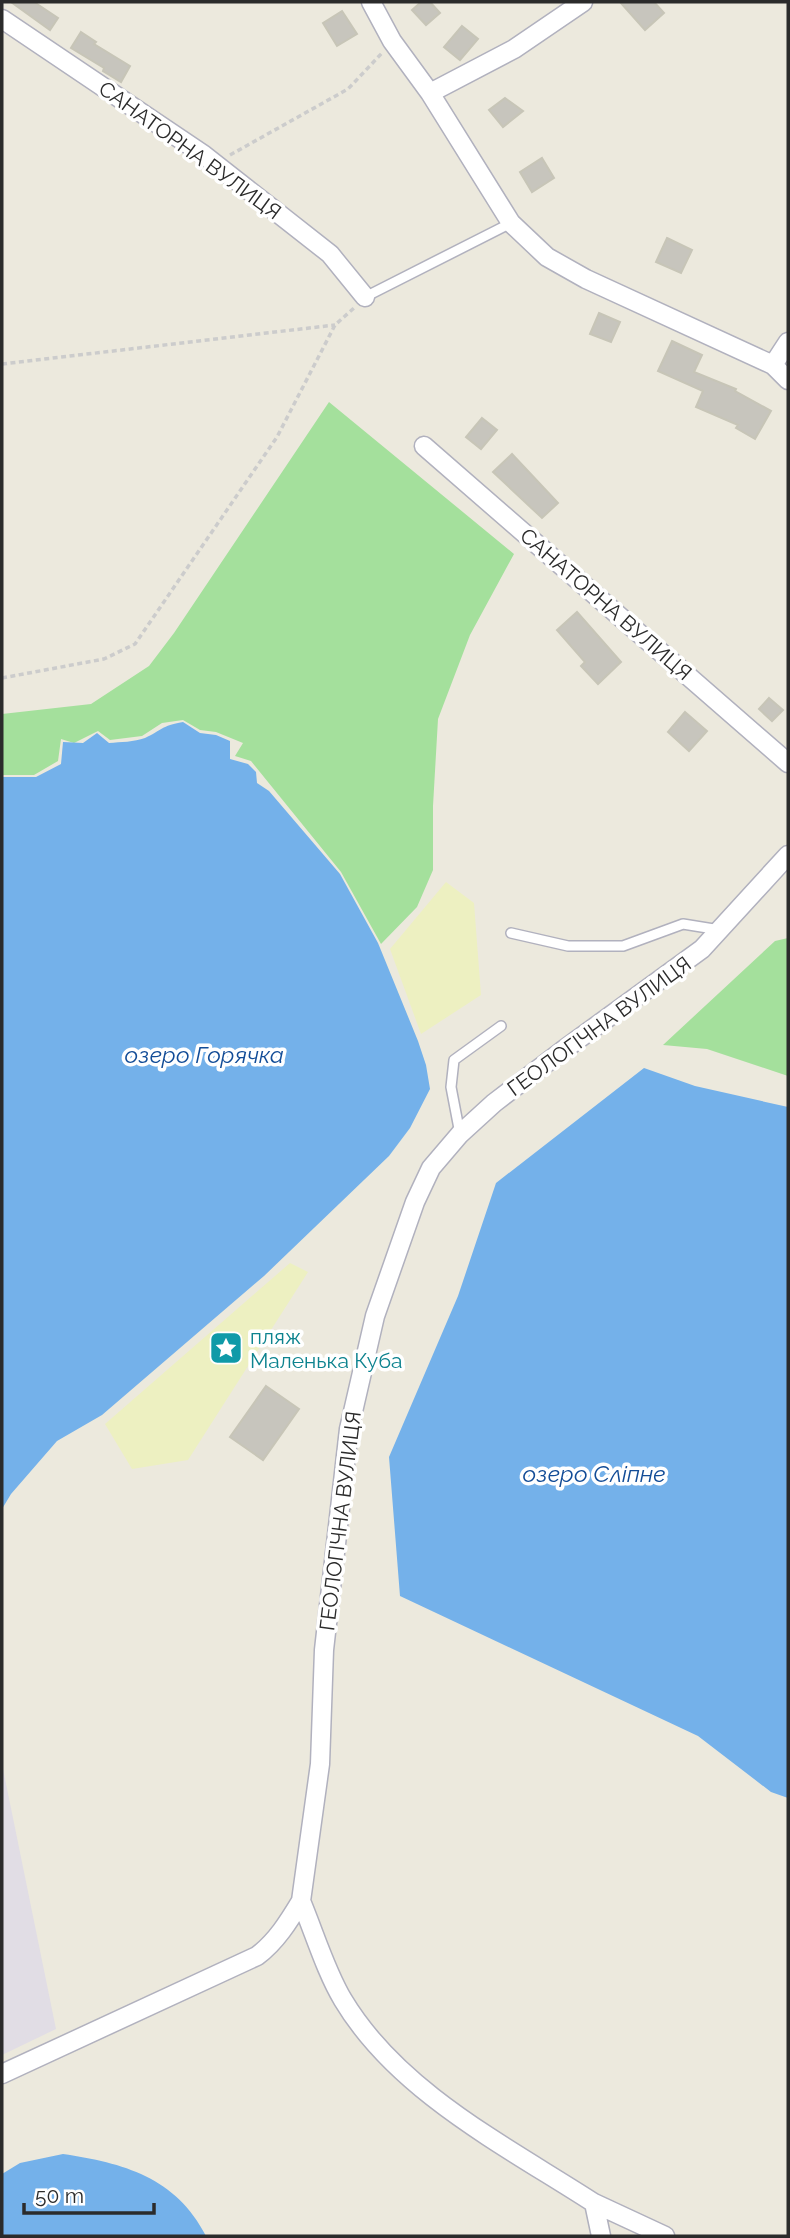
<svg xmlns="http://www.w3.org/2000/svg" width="790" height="2238" font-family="Raleway,sans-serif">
  <rect width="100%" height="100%" fill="#ece9dd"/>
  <path fill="#e1dde5" d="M2 1764 56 2029 2 2055Z"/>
  <path fill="#a4e09c" d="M329 402 514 554 470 635 438 719 433 806V870L417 907 381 944 341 872 251 761 235 756 243 743 216 732 200 730 183 720 162 723 142 736 110 740 98 731 74 743 61 739 58 761 34 775H2V714L91 704 149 666 174 633Z
    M788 938V1076L707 1049 663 1045 775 941Z"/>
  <path fill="#edf0c1" d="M446 882 474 903 481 995 421 1034 390 949Z
    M290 1263 308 1272 188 1460 132 1469 105 1424Z"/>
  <path fill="#74b1ea" d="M183 722 200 733 216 735 230 741V759L248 764 256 772 257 783 269 791 340 874 378 943 418 1041 426 1065 430 1089 410 1128 389 1156 264 1276 102 1415 57 1441 11 1494 2 1509V777H36L61 764 63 742 83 743 97 733 109 743C121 742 134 742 145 738 162 730 161 726 183 722Z
    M644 1068 695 1086 788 1107V1798L771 1792 698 1736 400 1596 389 1457 458 1296 496 1183Z
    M63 2154C123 2163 176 2177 206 2236H2V2174L20 2163Z"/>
  <path fill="#c7c5bd" stroke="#c7c5b7" stroke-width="2" d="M11 2H34L58 18 50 30Z
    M421 2H430L440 13 426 25 412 10Z
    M620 2H654L664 13 645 30Z
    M342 11 357 34 337 46 323 23Z
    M462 26 478 39 460 60 444 47Z
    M81 32 96 42 94 44 130 66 121 82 103 71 104 68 71 48Z
    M505 98 523 111 503 127 489 110Z
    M542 158 554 178 532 192 520 172Z
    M667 238 692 250 681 273 656 262Z
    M599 313 620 322 611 342 590 334Z
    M672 341 702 355 694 372 736 389 735 391 771 411 755 439 736 428 738 425 696 407 703 391 658 371Z
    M482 418 497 430 481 449 466 437Z
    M512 454 558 503 542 518 493 472Z
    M577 612 621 662 598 684 581 666 585 662 557 630Z
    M769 698 783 710 772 721 759 709Z
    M685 712 707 731 689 751 668 732Z
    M266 1386 299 1409 263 1460 230 1437Z"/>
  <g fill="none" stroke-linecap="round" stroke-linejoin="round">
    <defs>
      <path id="service" d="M365 297 511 223
        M511 933 568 946H623L683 924 720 930
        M460 1134 451 1087 454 1060 501 1026"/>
      <path id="minor" d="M371 2 392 41 430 93 511 223 547 257 586 279 773 365 788 380
        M2 19 204 155 330 254 365 297
        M430 93 514 49 583 2
        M773 365 788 342
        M424 446 788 763
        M301 1901C314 1932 326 1972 343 2000 398 2092 506 2146 594 2203L601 2236
        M2 2074 257 1956C276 1942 289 1921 301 1901L320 1764 324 1650 349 1429 375 1316 415 1202 431 1168 460 1134 494 1103 562 1051 702 949 788 855
        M594 2203 665 2236"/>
    </defs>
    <use href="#service" stroke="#b1b1be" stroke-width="12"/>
    <use href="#minor" stroke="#b1b1be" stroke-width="21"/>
    <path stroke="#ccc" stroke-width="3.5" stroke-dasharray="5 3.5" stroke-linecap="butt" d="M230 155 348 89 382 53
      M2 364 335 325
      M2 678 104 659 135 644 277 437 335 325 354 308"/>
    <use href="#service" stroke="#fff" stroke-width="9"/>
    <use href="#minor" stroke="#fff" stroke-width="18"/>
  </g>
  <defs>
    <symbol id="sight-square" viewBox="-11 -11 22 22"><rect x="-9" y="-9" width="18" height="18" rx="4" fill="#0f9aa8" stroke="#fff"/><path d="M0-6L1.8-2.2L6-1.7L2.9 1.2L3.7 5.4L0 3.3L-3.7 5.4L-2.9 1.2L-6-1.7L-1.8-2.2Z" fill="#fff"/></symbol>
  </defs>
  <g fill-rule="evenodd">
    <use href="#sight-square" x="207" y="1329" width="38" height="38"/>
  </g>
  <g text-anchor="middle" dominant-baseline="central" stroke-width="7" stroke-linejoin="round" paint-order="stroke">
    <g font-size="21" fill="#2b2b2b" stroke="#fff">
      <text transform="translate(190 150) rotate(36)">САНАТОРНА ВУЛИЦЯ</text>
      <text transform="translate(606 604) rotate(41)">САНАТОРНА ВУЛИЦЯ</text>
      <text transform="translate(599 1026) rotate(-36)">ГЕОЛОГІЧНА ВУЛИЦЯ</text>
      <text transform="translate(340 1521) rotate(-83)">ГЕОЛОГІЧНА ВУЛИЦЯ</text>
    </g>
    <g font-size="21" fill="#0d838f" stroke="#fff" text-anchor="start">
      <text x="250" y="1336">пляж<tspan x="250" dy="24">Маленька Куба</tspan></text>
    </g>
    <g font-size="23" font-style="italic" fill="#124c97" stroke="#fff">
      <text x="204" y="1054">озеро Горячка</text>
      <text x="594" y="1473">озеро Сліпне</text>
    </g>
  </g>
  <rect width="790" height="2238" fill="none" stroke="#2b2b2b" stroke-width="7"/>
  <path d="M24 2203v10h130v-10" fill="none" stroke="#2b2b2b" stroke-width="3.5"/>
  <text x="35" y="2203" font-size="21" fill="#2b2b2b" stroke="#ffffff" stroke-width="5" paint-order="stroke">50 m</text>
</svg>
